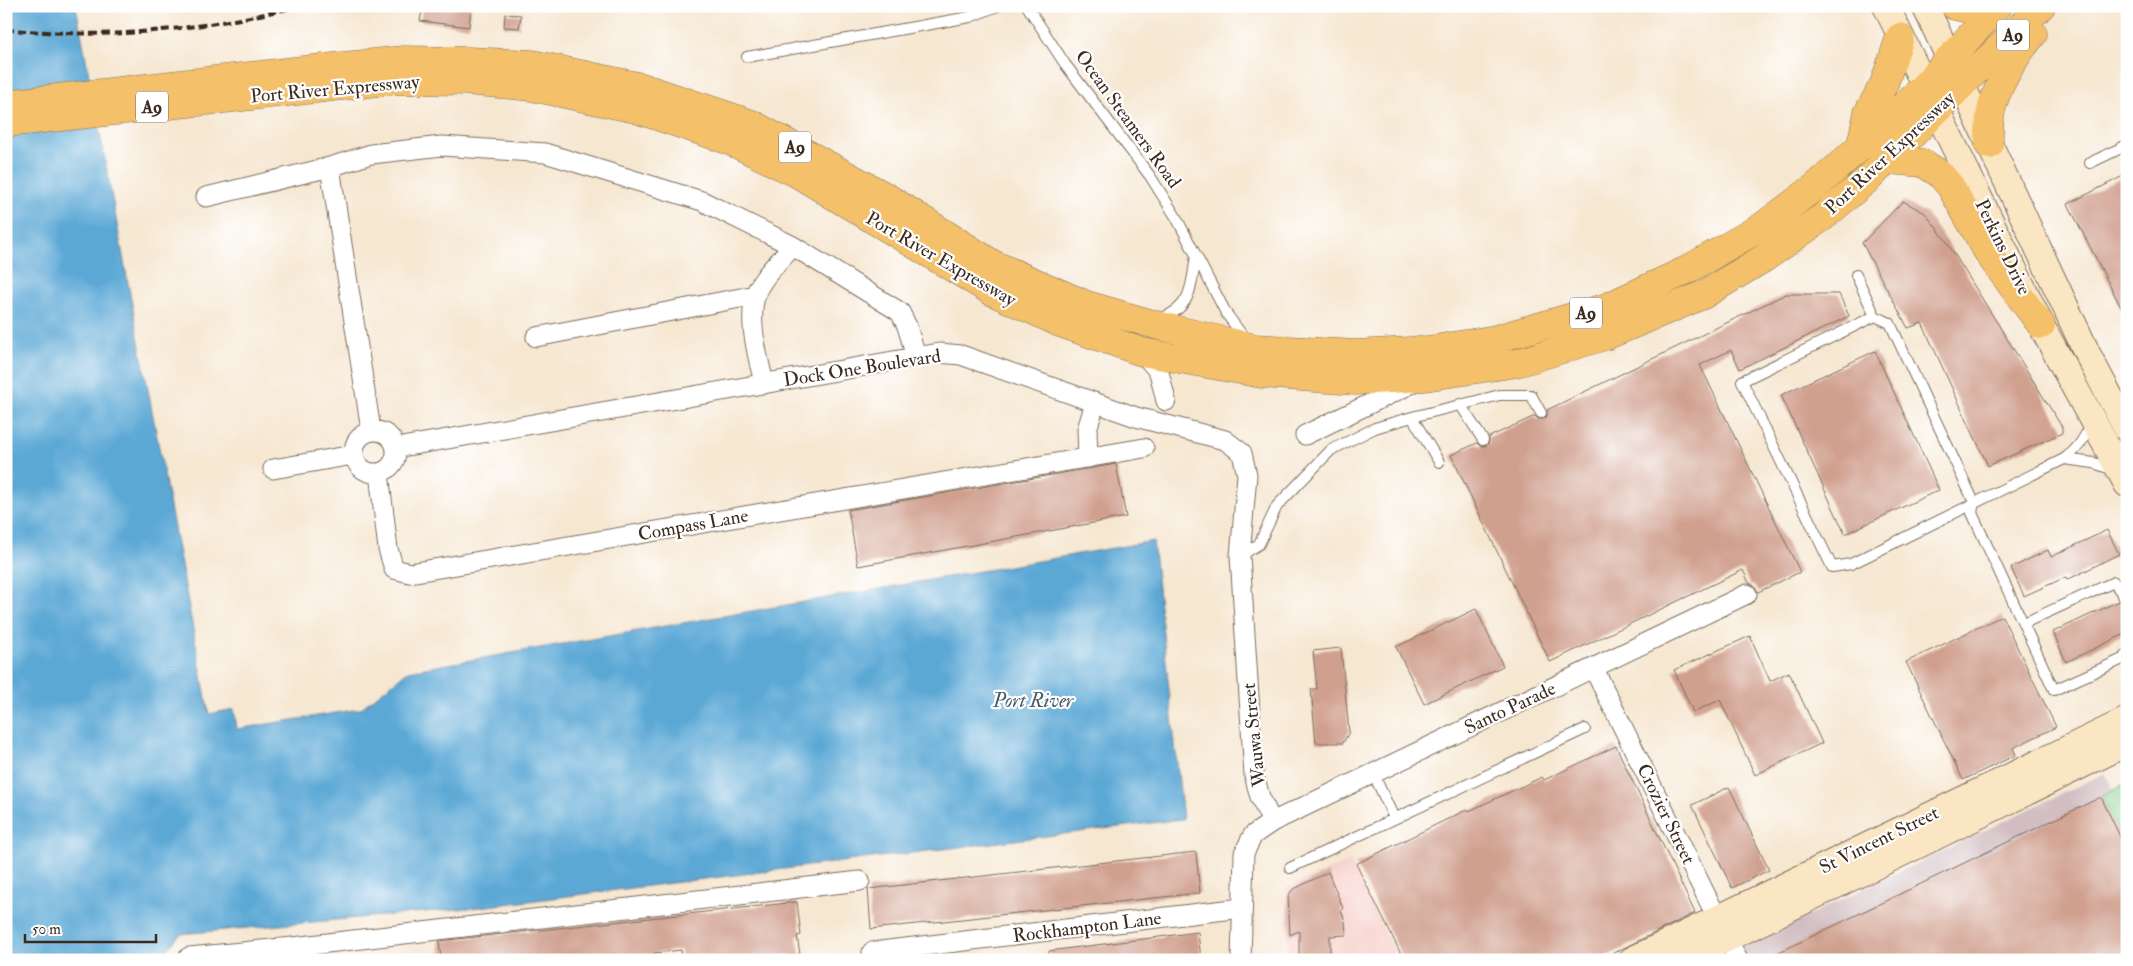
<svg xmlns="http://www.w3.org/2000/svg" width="2133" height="966" font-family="'IM FELL Double Pica',serif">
  <rect width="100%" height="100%" fill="#fff"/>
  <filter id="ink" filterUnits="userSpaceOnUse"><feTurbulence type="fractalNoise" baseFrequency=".02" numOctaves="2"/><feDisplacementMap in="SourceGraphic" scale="10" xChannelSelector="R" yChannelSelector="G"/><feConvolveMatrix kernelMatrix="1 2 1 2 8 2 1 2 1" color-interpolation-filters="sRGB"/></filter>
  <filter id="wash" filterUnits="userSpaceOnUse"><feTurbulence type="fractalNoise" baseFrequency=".0096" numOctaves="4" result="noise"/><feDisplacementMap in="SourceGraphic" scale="20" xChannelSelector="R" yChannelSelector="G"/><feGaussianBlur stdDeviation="1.12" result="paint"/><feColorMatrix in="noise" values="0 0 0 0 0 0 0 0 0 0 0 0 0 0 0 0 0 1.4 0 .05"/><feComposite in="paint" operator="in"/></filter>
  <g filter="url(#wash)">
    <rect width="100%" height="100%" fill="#f6e7d1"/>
    <path fill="#f7d0ca" d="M1350 861 1399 960H1288L1286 888Z"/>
    <path fill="#d2bec2" d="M2105 773 2127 821V960H1715Z"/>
    <path fill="#84d18f" stroke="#607e56" d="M2127 782V851L2101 797Z"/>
    <path fill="#5ca8d5" stroke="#4c697a" d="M6 6H76L209 714 234 709 237 729 360 709 408 671 1153 541 1183 819 481 907 180 934 159 960H6Z"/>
    <g id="blocks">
      <path fill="#d0a08f" d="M423 6H471L469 27 420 21Z
        M505 14 521 15 519 28 504 27Z
        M2127 174V319L2068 204Z
        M1903 201 1925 213 1945 239 2062 427V433L1988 466 1922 323 1908 328 1862 243Z
        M1786 294H1839L1849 316 1740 369 1731 350 1700 365 1800 572 1758 592 1754 585 1749 583 1743 570 1550 662 1451 455 1477 443 1480 446H1486L1489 443V437L1535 416 1538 419H1544L1547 416V410Z
        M1875 351 1939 490 1845 534 1781 395Z
        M1116 464 1126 517 858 566 848 510Z
        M2107 530 2119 554 2067 580 2066 577 2024 596 2011 568 2048 550 2051 557Z
        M2119 601 2127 609V633L2066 662 2053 632Z
        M1476 609 1503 666 1424 704 1396 647Z
        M2002 616 2056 727 2013 748 2016 755 1963 780 1906 662Z
        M1750 636 1770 681 1789 672 1822 743 1755 775 1720 700 1693 712 1674 670Z
        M1341 648 1349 732 1343 743H1316L1311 689H1317L1313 651Z
        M1616 746 1695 913 1599 960H1404L1356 864 1468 809 1469 811 1542 777 1544 780Z
        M1729 787 1769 870 1732 888 1692 805Z
        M2101 797 2127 851V960H1763Z
        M1196 852 1200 893 871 929 868 889Z
        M1328 872 1343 908 1341 910 1345 921 1346 935 1330 936V960H1299V931L1290 935 1288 896 1292 890Z
        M797 902 801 935 797 936 800 954 753 960H682L681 950 655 953 656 960H441L439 941Z
        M1198 932 1201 960H1049V951Z"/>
    </g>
  </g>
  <g filter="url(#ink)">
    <use href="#blocks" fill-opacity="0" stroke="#7c6c5d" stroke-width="1"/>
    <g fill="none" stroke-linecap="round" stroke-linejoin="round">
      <defs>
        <path id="lane" d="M1027 6 1065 64 1150 176 1176 217 1226 313 1245 339
          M747 57 970 17 997 6
          M2090 163 2127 145
          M1856 275 1875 316 1890 323 1974 502 1972 513 2054 690 2125 658 2127 654
          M1875 316 1742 381 1832 567 1851 564 2064 459C2077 450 2085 440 2090 424
          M1161 318C1192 309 1192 283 1196 255
          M1460 404 1483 440
          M1412 417 1439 462
          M2064 459 2094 463 2114 470
          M1240 556 1259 544 1277 506 1331 450 1375 428 1412 417 1500 395H1531L1541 413
          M2024 623 2114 582 2127 601
          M1373 773 1394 818
          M1290 868 1585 729"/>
        <path id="street" d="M330 167 371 430
          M206 197 330 167 371 154 442 146 545 153 702 201 793 246 900 312 907 326 916 357
          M536 337 756 295
          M1142 352 1159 372 1166 401
          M764 384C758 355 748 325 755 296 761 277 781 260 793 246
          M354 452a21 21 0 1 1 42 0a21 21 0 1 1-42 0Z
          M1305 435 1417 381
          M396 448 939 353 961 355 1136 417 1225 440 1242 453 1247 475 1240 556 1254 775 1260 797 1272 822
          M1088 458 1087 429 1095 404
          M273 469 353 455
          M379 473 388 549 394 569 410 573 1144 448
          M1594 669 1738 960
          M872 952 1242 908
          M187 960 189 957 293 947 860 881
          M1241 960 1244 853 1253 835 1272 822 1747 594"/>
        <path id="secondary" d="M1886 6 2041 325 2127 484
          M1925 6 2088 355 2127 429
          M1632 960 2127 720
          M1683 960 2127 743"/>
        <path id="highway" d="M1955 6 1969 9 1976 6
          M6 104 294 71 404 60 468 61 532 64 642 87 752 124 885 196 993 264 1087 305 1156 325 1255 348 1356 354 1428 350 1496 339 1607 307 1685 271 1763 226 1815 187 1877 132 1924 86 1998 6
          M6 123 397 80 466 81 532 87 636 109 730 141 798 174 991 291 1060 323 1142 352 1262 374 1355 381 1425 377 1517 363 1605 336 1703 295 1766 257 1823 217 1869 178 2041 6
          M1861 144 1868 113 1884 84 1900 37
          M1989 145C1989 136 1989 126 1990 117 1993 91 2016 54 2033 34
          M1888 160 1923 163 1940 174 1951 187 1990 256 2041 325"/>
      </defs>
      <use href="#lane" stroke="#7c6c5d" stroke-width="12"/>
      <use href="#street" stroke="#7c6c5d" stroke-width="21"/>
      <use href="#secondary" stroke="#7c6c5d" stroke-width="28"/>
      <use href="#highway" stroke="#7c6c5d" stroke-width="29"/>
      <use href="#lane" stroke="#fff" stroke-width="10"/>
      <use href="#street" stroke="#fff" stroke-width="19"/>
      <use href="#secondary" stroke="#fbe6c3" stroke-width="26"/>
      <use href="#highway" stroke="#f4c16a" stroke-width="28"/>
      <path stroke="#3b2a1e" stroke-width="4" stroke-dasharray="8 4" stroke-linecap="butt" d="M6 30C51 32 96 36 140 32 193 28 247 19 299 6"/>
    </g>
  </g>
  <g text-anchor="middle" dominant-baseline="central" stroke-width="4.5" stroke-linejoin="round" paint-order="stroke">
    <g fill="#fff" stroke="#766a62" stroke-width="1">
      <rect x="1997" y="19.5" width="32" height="31" rx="4"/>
      <rect x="136" y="91.5" width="32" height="31" rx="4"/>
      <rect x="779" y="131.5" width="32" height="31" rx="4"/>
      <rect x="1570" y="297.5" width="32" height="31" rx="4"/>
    </g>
    <g font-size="18" font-weight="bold" fill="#3b2a1e">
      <text x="2013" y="35">A9</text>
      <text x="152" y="107">A9</text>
      <text x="795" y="147">A9</text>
      <text x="1586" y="313">A9</text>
    </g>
    <g font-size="19" fill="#3b2a1e" stroke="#fff">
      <text transform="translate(335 89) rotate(-5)">Port River Expressway</text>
      <text transform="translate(1128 119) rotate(54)">Ocean Steamers Road</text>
      <text transform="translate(1890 153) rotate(-43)">Port River Expressway</text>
      <text transform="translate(2003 247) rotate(64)">Perkins Drive</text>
      <text transform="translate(941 259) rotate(30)">Port River Expressway</text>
      <text transform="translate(862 368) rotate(-9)">Dock One Boulevard</text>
      <text transform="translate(693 525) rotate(-10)">Compass Lane</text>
      <text transform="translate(1510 708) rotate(-25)">Santo Parade</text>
      <text transform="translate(1254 735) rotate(-96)">Wauwa Street</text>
      <text transform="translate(1666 814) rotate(64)">Crozier Street</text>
      <text transform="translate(1879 840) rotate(-26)">St Vincent Street</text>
      <text transform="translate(1087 927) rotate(-7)">Rockhampton Lane</text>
    </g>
    <g font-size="20" font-style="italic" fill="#485c67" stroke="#fff">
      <text x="1033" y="700">Port River</text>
    </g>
  </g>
  <rect width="2133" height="966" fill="none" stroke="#fff" stroke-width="25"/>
  <path d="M25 934v8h131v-8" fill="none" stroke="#3b2a1e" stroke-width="2.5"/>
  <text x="32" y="934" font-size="15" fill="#3b2a1e" stroke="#ffffff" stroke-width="4" paint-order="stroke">50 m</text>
</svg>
